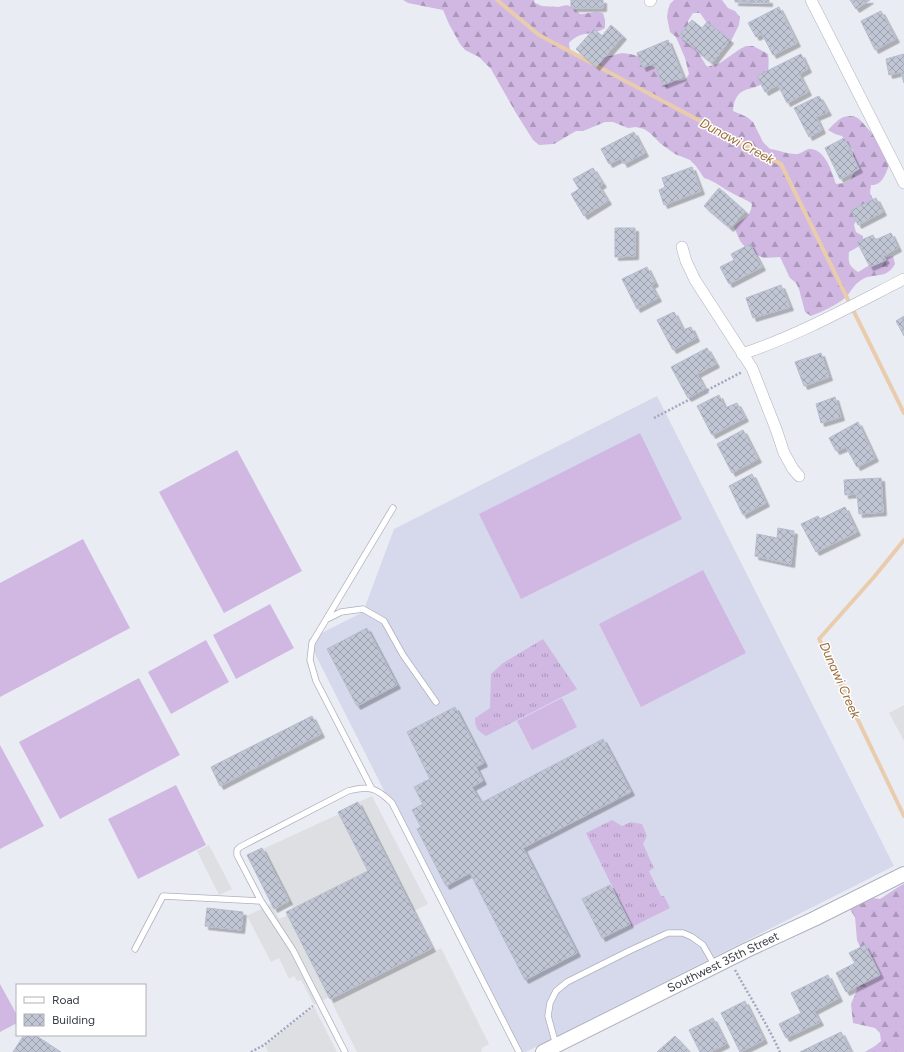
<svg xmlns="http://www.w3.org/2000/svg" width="904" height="1052" font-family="Figtree,sans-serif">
  <defs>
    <pattern id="grass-tufts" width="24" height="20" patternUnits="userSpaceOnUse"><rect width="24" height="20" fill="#d0b8e3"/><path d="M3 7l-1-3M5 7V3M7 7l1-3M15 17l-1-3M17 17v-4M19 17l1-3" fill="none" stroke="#aa97ba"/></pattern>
    <pattern id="forest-firs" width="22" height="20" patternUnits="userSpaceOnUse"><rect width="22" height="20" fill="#d0b8e3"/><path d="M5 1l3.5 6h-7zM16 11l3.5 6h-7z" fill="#aa97ba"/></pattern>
    <pattern id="building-cross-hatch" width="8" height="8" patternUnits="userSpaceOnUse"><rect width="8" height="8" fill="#c1c6d4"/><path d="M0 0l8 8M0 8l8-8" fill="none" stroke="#9ea2ae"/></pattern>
    <filter id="shadow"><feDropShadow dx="3.5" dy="3.5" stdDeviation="0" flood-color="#0004"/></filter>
  </defs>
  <rect width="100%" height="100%" fill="#eaecf3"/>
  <path fill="#d6d9eb" d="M657 396 894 866 526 1052H516L308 640 363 612 394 529Z"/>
  <path fill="url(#grass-tufts)" d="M543 639 577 689 486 736C478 731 475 728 475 718L490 708 491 674 503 663Z
    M612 820 622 826 631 822 642 824 647 836 643 844 654 868 649 871 661 896H664L670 908 632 927 586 833Z"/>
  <path fill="url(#forest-firs)" d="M403 0H534L535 3 542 6 558 7 567 5 574 8 580 14C589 14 594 11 603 13L605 20V28C592 36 581 30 569 43L570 51 585 58 593 60 622 53 630 54 638 56 651 66 665 72 678 81 685 80 689 74 685 58 676 37 670 32 667 17 668 10 670 4 674 0H722L728 8 735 11 740 17 739 25 730 43 722 41 716 36 700 13H693L688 21 695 47 707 67 720 63 740 49 746 46H753L768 54C769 60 769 73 766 79 757 94 735 81 733 111L747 117 753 122 763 142 770 149C779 150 787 154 795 154 800 155 804 150 809 149 825 148 832 172 836 184L844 183 850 180 854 173 853 150 842 136 835 134 828 130C834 124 840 116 850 116 853 116 857 117 859 119 862 121 887 151 889 154 892 162 884 182 877 184 875 185 873 185 871 185L870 193 874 201 858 217 854 225 856 232 863 236V244L849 252C848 263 849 266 858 272 870 265 880 258 893 256L895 264C886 280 876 272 863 279 855 283 852 290 846 297 837 305 822 312 811 316L805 312 799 289 796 283 790 278 780 257 764 258 757 255 745 247 740 241 734 227C743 216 750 220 752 204 746 199 739 197 732 193 722 188 715 181 704 178L696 166 690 160 675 154 661 144 650 133 644 129 636 127 628 128 613 122H605L583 131H576L554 144 539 145 533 140 516 113 491 69 479 57 465 50 460 44 449 24 443 10 408 3Z
    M904 884V1052H865L875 1046 881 1041 880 1033 875 1028 853 1023 851 1004 857 990 854 983 875 965 860 947 857 940 855 917 851 911 849 904 865 897 880 899 900 886Z"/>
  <path fill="#d0b8e3" d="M640 433 682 519 521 599 479 514Z
    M237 450 302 571 224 613 159 492Z
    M83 539 130 628 0 697V583Z
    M703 570 746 653 641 707 599 624Z
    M270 604 294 648 236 679 213 635Z
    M206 640 229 682 171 714 148 672Z
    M139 678 180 755 60 819 19 742Z
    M562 698 577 727 532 750 517 721Z
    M0 745 44 826 0 849Z
    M176 785 206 845 138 879 108 819Z
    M0 984 17 1015V1023L0 1032Z"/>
  <path fill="#dedfe2" d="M904 705V741L889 713Z
    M372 796 428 904 414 911 359 802Z
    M339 814 368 871 293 909 263 849Z
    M209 845 232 889 219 895 197 851Z
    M271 904 279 919 288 915 329 997 314 1005 301 980 297 981 294 976 289 979 279 958 271 962 247 916Z
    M441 948 489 1044 482 1048 481 1052H357L332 1003Z
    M314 1007 337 1052H268L265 1046Z"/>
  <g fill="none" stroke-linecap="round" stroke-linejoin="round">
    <path stroke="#e9ccad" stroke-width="4" d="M497 0 539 35 781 164 904 413
      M904 540 874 577 819 639 904 816"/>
  </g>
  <path fill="url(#building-cross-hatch)" stroke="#b5bcce" filter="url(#shadow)" d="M571 0H603V8H571Z
    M735 0H769V3L735 2Z
    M850 0H870L856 9Z
    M779 7 797 43 773 55 762 34 756 37 748 23Z
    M881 11 896 39 875 50 861 21Z
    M692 20 702 28 707 22 730 40 712 63 679 36Z
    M611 25 623 36 596 67 576 49 594 29 602 36Z
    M668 40 683 77 663 85 654 63 643 68 637 53Z
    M801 54 808 69 799 74 808 92 787 103 778 85 765 92 757 76Z
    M904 54V83L901 72 889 75 886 59Z
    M819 96 828 112 816 117 822 130 809 137 794 108Z
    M634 132 645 153 624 164 621 158 609 164 601 149Z
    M844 138 859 169 840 179 825 148Z
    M692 167 701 191 664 205 659 190 665 187 662 178Z
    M593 168 603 184 599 186 608 201 584 216 571 194 579 189 573 179Z
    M719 188 745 211 730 228 704 206Z
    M876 198 883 212 858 225 851 210Z
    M615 228H635V256L615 257Z
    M891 233 898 248 883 256 886 260 870 267 857 242 873 235 875 240Z
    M750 244 762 267 729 284 720 267 734 260 731 254Z
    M647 267 655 283 651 285 658 298 637 309 622 279Z
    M781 285 790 307 753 318 746 298Z
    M674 312 683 330 691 327 696 338 673 350 657 320Z
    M904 316V336L896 321Z
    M707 348 716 364 697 374 705 389 688 398 671 367Z
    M821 353 829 377 804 386 795 362Z
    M719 395 725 408 737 403 745 418 712 435 697 406Z
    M835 397 841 417 821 423 816 404Z
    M858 422 875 458 857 467 846 447 836 451 829 438Z
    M743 430 758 459 732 473 717 444Z
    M752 474 766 503 743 515 729 486Z
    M881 478 883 512 859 514 857 494 845 495 844 480Z
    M845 507 857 532 816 552 801 524 818 516 820 519Z
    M778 528 794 531 791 564 755 556 757 534 777 538Z
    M367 628 397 685 357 706 327 649Z
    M455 707 484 763 476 767 483 781 472 787 481 803 603 739 631 792 523 848 577 953 525 980 470 873 446 886 417 829 421 827 412 810 423 804 414 787 430 779 407 732Z
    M312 716 321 734 220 786 211 767Z
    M358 802 432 948 330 999 286 912 368 871 338 812Z
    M262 848 289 901 274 909 247 855Z
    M610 885 630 924 602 938 582 899Z
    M207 908 243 912 241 930 205 926Z
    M865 945 880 975 846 992 836 973 855 963 849 953Z
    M828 975 839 998 814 1011 820 1022 786 1038 779 1024 801 1013 791 993Z
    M745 1001 764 1040 740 1052 721 1013Z
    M713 1018 726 1044 710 1052H700L689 1030Z
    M841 1032 851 1052H800Z
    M24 1035H35L61 1052H13Z
    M675 1036 690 1052H657Z"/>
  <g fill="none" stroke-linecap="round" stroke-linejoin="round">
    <defs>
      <path id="service" d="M327 619 341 612 363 609 384 621 403 655 436 702
        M372 789 316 681 310 660 312 643 393 508
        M135 949 163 896 261 901
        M556 1045 548 1016 550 1003 556 991 567 982 631 950 668 933H683L692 937 703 945 715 966
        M345 1052 293 950 261 901 237 855V850L240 847 348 791C369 785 377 788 392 803L519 1052"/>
      <path id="minor" d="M811 0 904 183
        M650 1 651 0
        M682 247 686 261 695 280 752 368 776 429 784 453 793 469 799 476
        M742 354C799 335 851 306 904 279"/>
      <path id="tertiary" d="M543 1052 747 950 814 919 904 874"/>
    </defs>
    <use href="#service" stroke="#aeb1be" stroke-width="7"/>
    <use href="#minor" stroke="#aeb1be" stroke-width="12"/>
    <use href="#tertiary" stroke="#aeb1be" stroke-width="16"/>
    <path stroke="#a0a8be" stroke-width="2.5" stroke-dasharray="2 2" stroke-linecap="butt" d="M654 418 742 372
      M735 970C750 997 767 1024 780 1052
      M251 1052 264 1045 313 1006"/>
    <use href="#service" stroke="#fff" stroke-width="5.5"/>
    <use href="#minor" stroke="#fff" stroke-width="11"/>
    <use href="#tertiary" stroke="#fff" stroke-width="14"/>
  </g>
  <g text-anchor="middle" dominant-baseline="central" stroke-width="3" stroke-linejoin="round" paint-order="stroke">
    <g font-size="12" fill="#393d47" stroke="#fff">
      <text transform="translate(723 962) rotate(-26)">Southwest 35th Street</text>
    </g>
    <g font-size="13" font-style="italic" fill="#996c39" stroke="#fff">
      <text transform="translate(737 141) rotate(28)">Dunawi Creek</text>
      <text transform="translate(840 680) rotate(66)">Dunawi Creek</text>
    </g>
  </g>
  <rect x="16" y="984" width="130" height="52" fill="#ffffff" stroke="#b0b1b5"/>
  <rect x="24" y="997" width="20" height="6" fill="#ffffff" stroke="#b0b1b5"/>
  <text x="52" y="1004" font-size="12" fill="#393d47">Road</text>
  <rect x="24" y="1014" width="20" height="12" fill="url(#building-cross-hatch)" stroke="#b0b1b5"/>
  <text x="52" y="1024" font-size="12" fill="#393d47">Building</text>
</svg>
